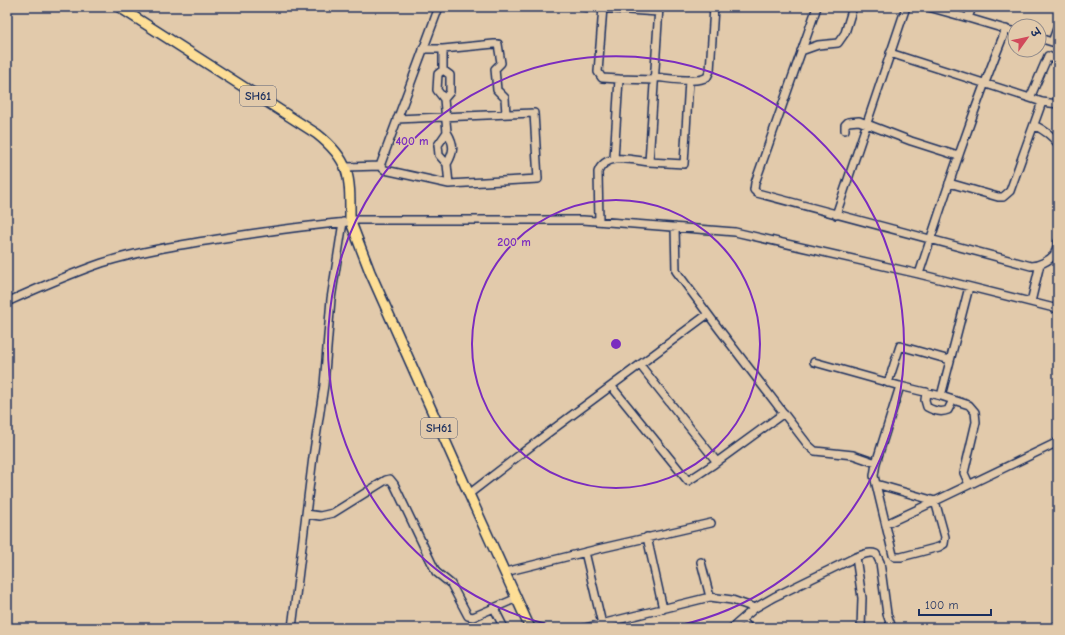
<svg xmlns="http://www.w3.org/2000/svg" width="1065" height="635" font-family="'Comic Neue','Playpen Sans Deva',sans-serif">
  <rect width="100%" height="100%" fill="#e2caab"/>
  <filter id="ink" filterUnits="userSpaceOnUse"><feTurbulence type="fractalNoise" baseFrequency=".025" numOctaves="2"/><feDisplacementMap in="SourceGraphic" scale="8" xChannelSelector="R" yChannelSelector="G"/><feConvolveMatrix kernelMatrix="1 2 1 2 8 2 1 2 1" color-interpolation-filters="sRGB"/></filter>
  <g filter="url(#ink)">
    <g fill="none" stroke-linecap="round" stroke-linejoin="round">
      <defs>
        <path id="minor" d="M584 7 658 12
          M603 7 598 72 602 78 619 79 614 159
          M817 7 755 183 754 190 757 193 1031 266C1038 266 1049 261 1054 255 1056 251 1057 246 1058 242
          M928 7 968 18 972 7
          M968 18 1015 32
          M1039 38 1052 42 1058 26
          M423 49H443L494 44H498L501 63 495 69 497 90 505 98 506 114
          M443 49V70L438 74 437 90 444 99 447 132 438 145 439 155 447 164 449 184
          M801 51 818 45 838 43 845 33 853 7
          M890 53 1030 98 1048 56 1052 58H1058
          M443 70 450 75V92L444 99
          M654 77C667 78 697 84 707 77L710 71 714 7
          M619 79 654 80
          M1030 98 1042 102 1058 104
          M1034 125C1044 130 1052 135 1058 144
          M845 130V125L848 122 859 121 911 141 958 156
          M447 132C455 145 454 152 447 164
          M649 162 684 164 689 80
          M380 166 385 170 449 184 538 179 534 113 397 119
          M346 167 380 166 439 7
          M949 183 998 197H1003L1010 191 1042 102
          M836 215 906 7
          M355 220H583L735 232 919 274 1058 309
          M599 221 598 172C606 152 632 160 649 162L659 7
          M675 227 676 271 719 329 808 445 815 451 853 455 876 463 900 386 941 396 969 405 975 412 976 422 964 473 969 484
          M919 274C946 192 973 110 1006 29
          M7 302C38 288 70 274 102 263 140 251 179 245 218 239 261 232 304 226 347 222
          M1031 302 1040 264
          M814 362 900 386
          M640 365 717 462
          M888 383 900 346 950 360
          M612 387 688 481 714 464 784 413
          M926 392 925 400 927 407C934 411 941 413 948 410L953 400
          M941 396 969 287
          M876 484 935 501 945 537 944 544 939 547 901 557H895L893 555 874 476 876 463
          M469 494 548 433 708 314
          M306 514 320 516 333 513 386 480 390 479 394 484 436 572 451 584 468 616 473 617 517 598
          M886 524 929 504 1058 442
          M647 537 663 609
          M585 552 602 624
          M856 557 862 598 861 628
          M701 562 710 597
          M505 572 598 549 711 523
          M494 608 504 628
          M742 620 749 628
          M292 628 313 457 324 385 331 299 343 222
          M585 628 710 597 732 600 755 608
          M732 628 755 608 774 597 856 557C863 555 869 551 876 554L880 562 887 614 892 628
          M1052 628 1058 626"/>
        <path id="major" d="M119 7 317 134C351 161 350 177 350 218
          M352 225 370 272 469 494 530 628"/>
      </defs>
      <use href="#minor" stroke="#1b2f5e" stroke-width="10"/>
      <use href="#major" stroke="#1b2f5e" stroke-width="12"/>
      <use href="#minor" stroke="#e2caab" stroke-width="7"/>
      <use href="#major" stroke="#fdde96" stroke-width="9"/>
    </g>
  </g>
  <g fill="none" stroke="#7b2cbf" stroke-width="2">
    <circle cx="616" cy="344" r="144"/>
    <path d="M566 628A288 288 0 1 1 666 628"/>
  </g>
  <g text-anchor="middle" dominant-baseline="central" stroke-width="3" stroke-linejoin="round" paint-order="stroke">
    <g fill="#e2caab" stroke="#575e75" stroke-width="1">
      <rect x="240" y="86" width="36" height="20" rx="3"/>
      <rect x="421" y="418" width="36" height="20" rx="3"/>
    </g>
    <g font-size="12" font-weight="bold" fill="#1b2f5e">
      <text x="258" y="96">SH61</text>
      <text x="439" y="428">SH61</text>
    </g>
  </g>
  <circle cx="616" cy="344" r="6" fill="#7b2cbf" stroke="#e2caab" stroke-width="2"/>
  <g font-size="12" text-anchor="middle" font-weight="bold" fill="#7b2cbf" stroke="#e2caab" stroke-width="3" stroke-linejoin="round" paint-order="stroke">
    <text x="412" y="145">400 m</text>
    <text x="514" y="246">200 m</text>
  </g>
  <rect width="1065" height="635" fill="none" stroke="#e2caab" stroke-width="24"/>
  <rect x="12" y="12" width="1041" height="611" fill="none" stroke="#1b2f5e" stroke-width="1.5" filter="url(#ink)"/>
  <g transform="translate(1027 38) rotate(57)"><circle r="19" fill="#e2caab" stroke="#928c8c"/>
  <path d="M0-3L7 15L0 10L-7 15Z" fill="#d1495b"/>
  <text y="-6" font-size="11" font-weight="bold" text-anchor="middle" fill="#1b2f5e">उ</text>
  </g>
  <path d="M919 609v6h72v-6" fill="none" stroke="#1b2f5e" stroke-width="2"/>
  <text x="925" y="609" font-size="12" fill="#1b2f5e" stroke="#e2caab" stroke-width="3" paint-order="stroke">100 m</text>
</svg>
